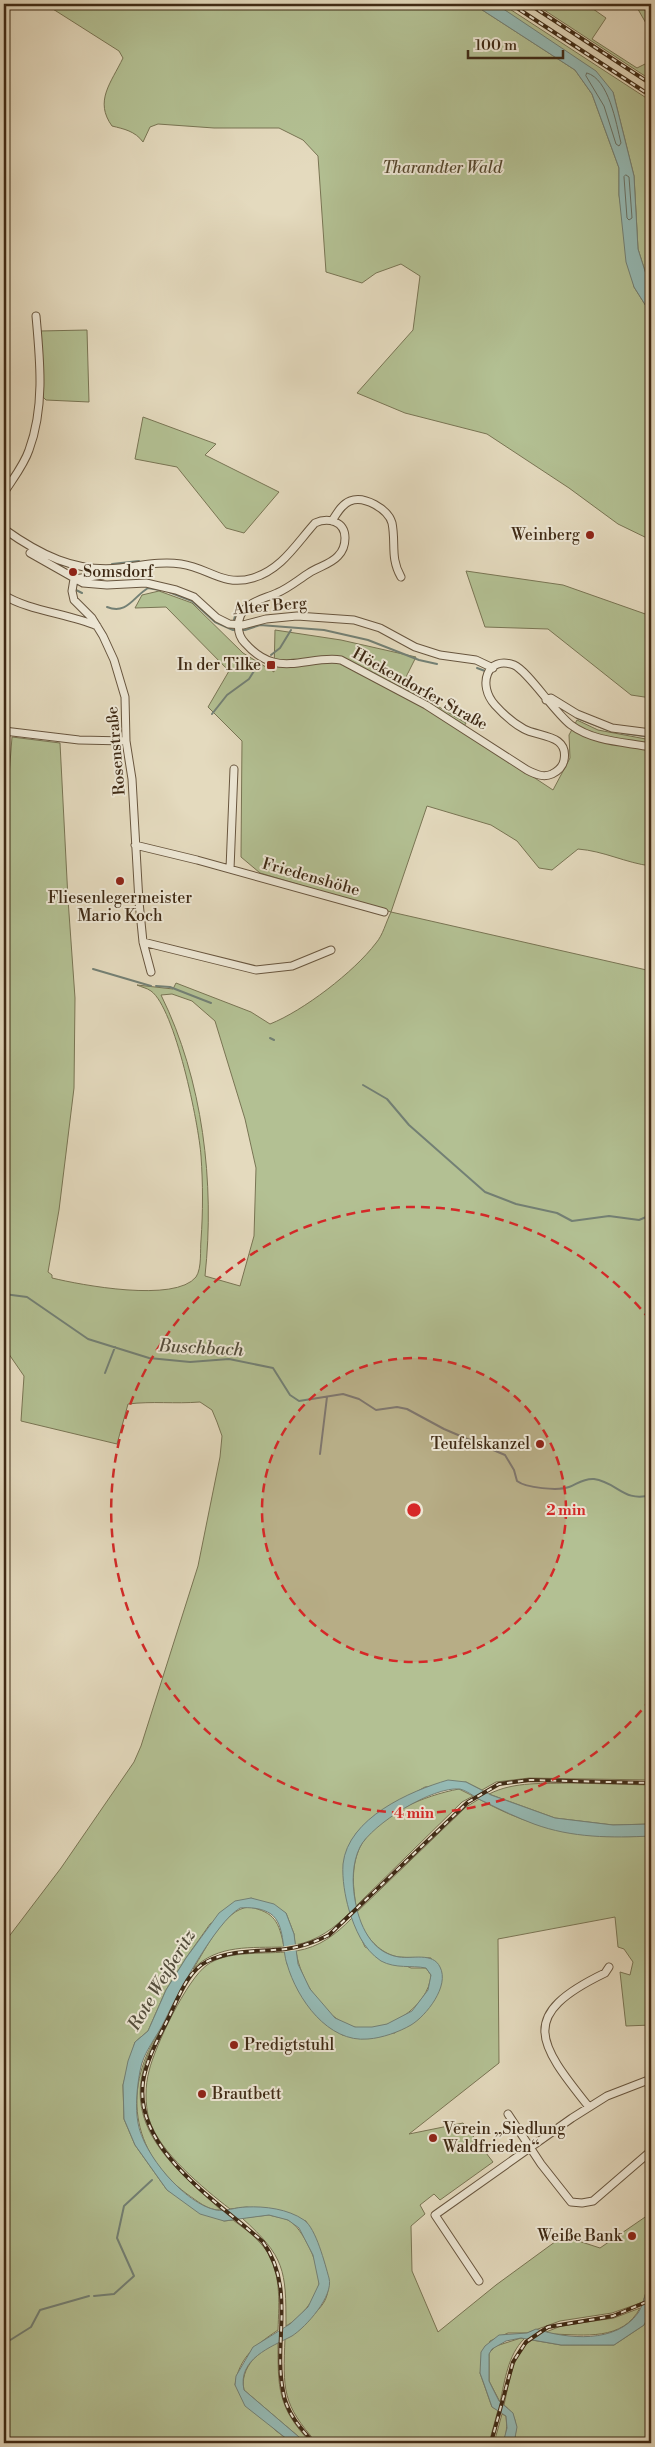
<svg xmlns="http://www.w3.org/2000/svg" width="655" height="2447" font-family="'Libre Bodoni',serif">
  <rect width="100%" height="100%" fill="#e4dabe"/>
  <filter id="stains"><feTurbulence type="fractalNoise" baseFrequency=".004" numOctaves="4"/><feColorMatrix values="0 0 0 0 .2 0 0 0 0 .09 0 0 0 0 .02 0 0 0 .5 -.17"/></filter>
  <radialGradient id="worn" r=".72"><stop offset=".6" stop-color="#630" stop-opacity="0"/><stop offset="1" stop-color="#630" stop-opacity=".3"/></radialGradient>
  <path fill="#b3c093" stroke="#797554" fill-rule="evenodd" d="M45 4H473L575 70 592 94 619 168V195L634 287 651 314V540L618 524 569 488 487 434 405 413 357 393 413 330 420 276 401 264 376 273 362 283 326 272 318 156 303 140 279 128H214L158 124 150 127 143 142C135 131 124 129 112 126 94 101 111 83 123 58L119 51Z
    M496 4H502L651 101V290L638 249 634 176 613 92Z
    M535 4H586L606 18 592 39 637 68 651 61V80Z
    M635 4H651V32Z
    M87 330 89 402 46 400 43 397 40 331Z
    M143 417 216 444 205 455 279 492 244 533 226 528 177 467 135 459Z
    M466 571 563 585 651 616V698L631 695 548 629 485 627Z
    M159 591 192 603 243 653 274 672 275 630 341 640 416 657 402 685 466 723 462 730 553 790 570 758 569 735 577 720 598 730 651 740V866C626 863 604 851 578 849L552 870 539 868 517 841 491 825 427 806 391 912 651 971V1780L529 1778 496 1782 482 1790 466 1782 425 1787 376 1814 357 1832 349 1847 350 1912C335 1928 317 1941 295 1945L294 1934 286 1913 251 1898 210 1924 186 1958 166 1990 148 2031 135 2042 123 2085 124 2119 135 2145 167 2190 224 2221 233 2220C242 2227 254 2235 262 2245 282 2268 279 2302 278 2330 256 2345 239 2357 235 2385L275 2430 292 2443H4V1943L61 1868 134 1762 141 1746 198 1566 220 1457 222 1436 217 1422 212 1410 200 1402C175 1404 152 1401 128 1404L117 1444 21 1421 24 1376 4 1347V841L12 737 60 743 68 899 75 998 74 1088 59 1210 48 1272 52 1275V1278C81 1285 175 1303 196 1277 202 1268 200 1250 201 1240 203 1212 203 1184 201 1156 199 1125 175 1008 151 991 147 988 141 987 137 985L173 989 176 983 251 1012 270 1024C303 1011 354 972 376 943 383 935 386 922 391 912L260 873 241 857 242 741 208 707 229 671 166 607 135 608 142 595ZM172 994 192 1001 215 1021 245 1119 256 1168 254 1236 240 1286 205 1276C215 1183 203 1080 161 995Z
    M572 1783 651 1785V1824L613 1825 555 1818 489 1794C515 1781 544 1784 572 1783Z
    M459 1789 473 1796 462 1802 356 1906C353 1887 351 1868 359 1849 374 1815 426 1795 459 1789Z
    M479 1799C536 1831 587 1839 651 1836V2025L626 2026 620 1972 630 1975 633 1962 624 1949 618 1947 615 1917 498 1939 499 2063 409 2134 463 2123 493 2162 440 2200 434 2194 420 2205 425 2214 411 2226 412 2271 438 2332 496 2285 563 2236 600 2248 651 2213V2276L643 2302 612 2313 560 2321 527 2333H508L490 2341 480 2373 492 2407 498 2410 489 2443H317C282 2404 283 2390 285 2338 295 2334 302 2327 309 2319 315 2313 323 2306 326 2298 335 2277 315 2241 306 2221L247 2207 230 2209C203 2188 159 2152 149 2119 145 2104 145 2086 149 2071 155 2046 187 1979 207 1965 226 1951 261 1954 285 1952L287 1964 342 2035 395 2033 439 1989 431 1958C420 1957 409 1958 399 1957 378 1954 361 1932 357 1912L466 1807Z
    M249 1907C275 1912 279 1922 284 1947 251 1948 218 1944 193 1969 206 1949 224 1909 249 1907Z
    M352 1918 365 1947 411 1968H426L431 1975C429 2007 384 2036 354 2027 324 2019 300 1980 296 1951 320 1947 335 1935 352 1918Z
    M161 2029C154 2043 146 2056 143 2071 127 2132 181 2174 221 2210 208 2211 196 2200 187 2194 130 2152 122 2086 161 2029Z
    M269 2215C275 2217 282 2217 288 2220 303 2227 321 2268 319 2284 316 2300 299 2319 286 2326 286 2270 285 2257 242 2218Z
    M640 2308C623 2341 584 2335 553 2334L546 2332 561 2326 614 2318Z
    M651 2311V2443H514C517 2427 518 2416 504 2405 509 2384 512 2353 532 2340L561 2345H614L644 2325Z
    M521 2338 524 2339C508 2355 505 2380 500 2402L489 2381V2353L496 2346Z
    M278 2341C278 2388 277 2407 311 2443H306L244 2390C239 2368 260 2349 278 2341Z
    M502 2414 506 2416C507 2426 507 2434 503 2443H494Z"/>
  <path fill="#95bab5" stroke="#738075" d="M473 4H496L596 71 613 92 634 176 638 249 651 290V314L634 287 626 262 619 195V168L592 94 575 70Z
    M448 1780 466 1782 491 1795 555 1818 613 1825 651 1824V1836C612 1838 572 1838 534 1824 518 1818 501 1810 485 1802 477 1799 468 1791 460 1789 433 1786 372 1824 360 1847 352 1863 352 1883 355 1900 359 1924 371 1953 399 1957 412 1959 433 1952 440 1967 450 1986 426 2016 411 2025 399 2032 382 2038 368 2039 328 2043 297 1999 287 1964 282 1950 285 1924 271 1914 262 1908 250 1907 240 1908 215 1923 178 1993 165 2020 157 2037 143 2052 140 2071 137 2087 135 2107 138 2123 143 2154 185 2204 216 2210 225 2212 236 2207 246 2207 265 2206 288 2209 304 2220 316 2228 325 2264 329 2278 334 2296 306 2327 292 2336 271 2347 237 2359 244 2390L306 2443H292L245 2406 235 2385 236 2376 253 2347 290 2324 308 2307 319 2284 313 2255 299 2228 288 2220 269 2215 224 2221 200 2214 167 2190 135 2145 124 2119 123 2085 128 2061 135 2042 148 2031 166 1990 186 1958 219 1913 235 1901 251 1898 274 1904 286 1913 294 1934 298 1964 310 1989 335 2018 355 2027H372L387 2024 412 2011 428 1990 431 1975 426 1968C411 1965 396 1969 381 1961 363 1949 355 1929 349 1910 345 1896 342 1879 343 1864 348 1818 410 1791 448 1780Z
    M651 2276V2311L644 2325 614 2345H561L521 2338 506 2341 492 2349 489 2354V2381L499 2401 513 2413 517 2427 514 2443H503L507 2428 506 2416 492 2407 484 2384 480 2373 481 2352 485 2346 499 2335 527 2333 536 2329C567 2339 616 2344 638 2313 645 2302 646 2288 651 2276Z"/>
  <path fill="#e4dabe" d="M298 1944 299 1950 282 1952 281 1947Z"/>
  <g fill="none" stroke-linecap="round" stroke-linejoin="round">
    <path stroke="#6a7265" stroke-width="1" d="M587 73C609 79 616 123 621 143L619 146 616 144 604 106 586 76Z
      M626 175 629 177 632 218 629 220 627 218 624 177Z"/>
    <path stroke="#738075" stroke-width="2" d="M112 564 139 561
      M142 570 145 580
      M76 590 82 593
      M169 592 192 601 215 622 233 630H245L260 625 324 630 368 640 419 660 437 664
      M107 607C127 615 133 597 148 588L160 590
      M238 612 242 606
      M234 620 235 616
      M271 655 280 648 291 630
      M477 668 485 671
      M212 714 227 695 249 679 259 663
      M577 718 608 730
      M622 733 651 737
      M93 969 151 986
      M156 986 170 987 211 1003
      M270 1038 274 1040
      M363 1085 387 1099 409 1125 485 1192 516 1204 557 1213 572 1221 609 1216 639 1220 651 1215
      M4 1294 27 1297 88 1339 149 1358 190 1362 229 1359 273 1368 290 1395 299 1401 343 1394 359 1399 376 1410 397 1407 407 1409 444 1429 505 1455 514 1470 517 1481C526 1488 558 1491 569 1487 577 1484 584 1478 594 1479 617 1482 624 1503 651 1495
      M105 1373 115 1347
      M320 1454 327 1397
      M94 2296 114 2294 134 2276 117 2238 124 2206 152 2180
      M4 2344 31 2327 40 2310 89 2296
      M276 2443 277 2440"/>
    <defs>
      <path id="street" d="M4 493C12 480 24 465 29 450 45 407 40 360 36 316
        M332 521C337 513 342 504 350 501 364 495 388 509 392 523 396 543 390 558 401 577
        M4 529C39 554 75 573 120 568 141 566 159 561 181 564 209 568 223 587 253 578 282 569 296 544 315 523 328 517 345 521 345 538 345 545 343 551 338 556 331 564 318 567 309 573 298 580 289 588 277 593 266 598 254 600 246 608 236 617 236 634 245 643 252 651 262 659 273 662 294 668 319 656 341 660L426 705 527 770C535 774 543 778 552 774 558 771 563 766 564 760 569 734 538 737 524 729 513 723 503 714 495 705 477 685 487 655 514 665 528 671 554 712 571 725 594 742 625 742 651 747
        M30 553 83 583 107 585 146 583 176 590 194 597 217 618 229 624 243 625 266 619 297 616 354 620 380 628 415 647 440 655 476 660 493 668
        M106 569 103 575 74 579 72 591 74 600 92 618 103 636 114 660 125 697 126 741 132 779 139 902 143 942 151 972
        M4 595C26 610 69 614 97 626
        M546 700 551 698 577 714 612 728 651 733
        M4 731 79 740 126 741
        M135 845 197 860 384 912
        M230 869 234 769
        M143 942 256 970 292 966 331 950
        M589 2107C537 2042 518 2015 605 1973L609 1967
        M508 2114 541 2164 571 2202 582 2203 593 2201 651 2151
        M479 2281 435 2215 572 2118 607 2096 651 2079"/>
      <path id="secondary" d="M648 4 651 9"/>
    </defs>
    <use href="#street" stroke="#68563f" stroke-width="9"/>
    <use href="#secondary" stroke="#3f2a15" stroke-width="12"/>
    <use href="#street" stroke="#ede7d5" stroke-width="7"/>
    <use href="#secondary" stroke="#ede7d5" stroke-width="10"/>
    <defs>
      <path id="rail" d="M511 4 651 96
        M529 4 651 84
        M314 2443C300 2428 286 2412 283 2391 273 2340 296 2289 263 2242 219 2202 134 2151 143 2082 146 2061 157 2041 166 2023 177 2002 186 1971 208 1961 233 1949 259 1952 286 1949 302 1947 315 1942 329 1935L468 1802 499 1784 530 1780 651 1783
        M491 2443 513 2362 526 2342 548 2327 613 2316 651 2300"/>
    </defs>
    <use href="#rail" stroke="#3f2a15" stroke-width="4"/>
    <use href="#rail" stroke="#ede7d5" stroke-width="2" stroke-dasharray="5.5" stroke-linecap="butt"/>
  </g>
  <circle cx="414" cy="1510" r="152" fill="#d62828" fill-opacity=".12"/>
  <g fill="none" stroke="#d62828" stroke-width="2.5" stroke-dasharray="9 6">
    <circle cx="414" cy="1510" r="152"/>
    <path d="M651 1699A303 303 0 1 1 651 1321"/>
  </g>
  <g fill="#8f2418" stroke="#ede7d5" stroke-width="2">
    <circle cx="590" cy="535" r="5"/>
    <circle cx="73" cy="572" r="5"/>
    <rect x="266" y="660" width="10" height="10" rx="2.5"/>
    <circle cx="120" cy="881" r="5"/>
    <circle cx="540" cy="1444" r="5"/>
    <circle cx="234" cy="2045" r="5"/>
    <circle cx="202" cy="2094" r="5"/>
    <circle cx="433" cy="2138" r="5"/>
    <circle cx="632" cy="2236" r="5"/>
  </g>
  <g text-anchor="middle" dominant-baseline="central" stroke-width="4" stroke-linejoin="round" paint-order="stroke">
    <g font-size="16" font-style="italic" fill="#56482e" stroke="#ede7d5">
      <text x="442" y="168">Tharandter Wald</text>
    </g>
    <g font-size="16" fill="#3f2a15" stroke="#ede7d5" text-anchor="end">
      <text x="580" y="535">Weinberg</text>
      <text x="83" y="572" text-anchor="start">Somsdorf</text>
      <text x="261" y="665">In der Tilke</text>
      <text x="120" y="898" text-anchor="middle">Fliesenlegermeister<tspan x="120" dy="18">Mario Koch</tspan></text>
      <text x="530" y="1444">Teufelskanzel</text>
      <text x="244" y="2045" text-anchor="start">Predigtstuhl</text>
      <text x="212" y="2094" text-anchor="start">Brautbett</text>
      <text x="443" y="2129" text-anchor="start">Verein „Siedlung<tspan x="443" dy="18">Waldfrieden“</tspan></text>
      <text x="622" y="2236">Weiße Bank</text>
    </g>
    <g font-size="16" fill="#3f2a15" stroke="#ede7d5">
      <text transform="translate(270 606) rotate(-5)">Alter Berg</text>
      <text transform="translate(420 689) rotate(29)">Höckendorfer Straße</text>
      <text transform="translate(116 751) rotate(-95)">Rosenstraße</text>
      <text transform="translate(311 877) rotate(16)">Friedenshöhe</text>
    </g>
    <g font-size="18" font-style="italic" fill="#544e3d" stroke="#ede7d5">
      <text transform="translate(201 1348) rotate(3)">Buschbach</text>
      <text transform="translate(162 1980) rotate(-59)">Rote Weißeritz</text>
    </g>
  </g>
  <circle cx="414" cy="1510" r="8" fill="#d62828" stroke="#ede7d5" stroke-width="2.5"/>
  <g font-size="15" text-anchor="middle" font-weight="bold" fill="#d62828" stroke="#ede7d5" stroke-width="4" stroke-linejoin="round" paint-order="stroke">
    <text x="566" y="1515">2 min</text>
    <text x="414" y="1818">4 min</text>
  </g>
  <rect width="655" height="2447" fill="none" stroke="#e4dabe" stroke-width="20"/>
  <rect x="5" y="5" width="645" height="2437" fill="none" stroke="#3f2a15" stroke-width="2.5"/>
  <rect x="10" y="10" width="635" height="2427" fill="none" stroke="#3f2a15"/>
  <path d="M468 50v8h95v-8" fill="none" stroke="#3f2a15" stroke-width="2.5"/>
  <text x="475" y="50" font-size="15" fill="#3f2a15" stroke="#ede7d5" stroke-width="4" paint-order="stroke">100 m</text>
  <rect width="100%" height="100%" filter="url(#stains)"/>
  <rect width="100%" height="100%" fill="url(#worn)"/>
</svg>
